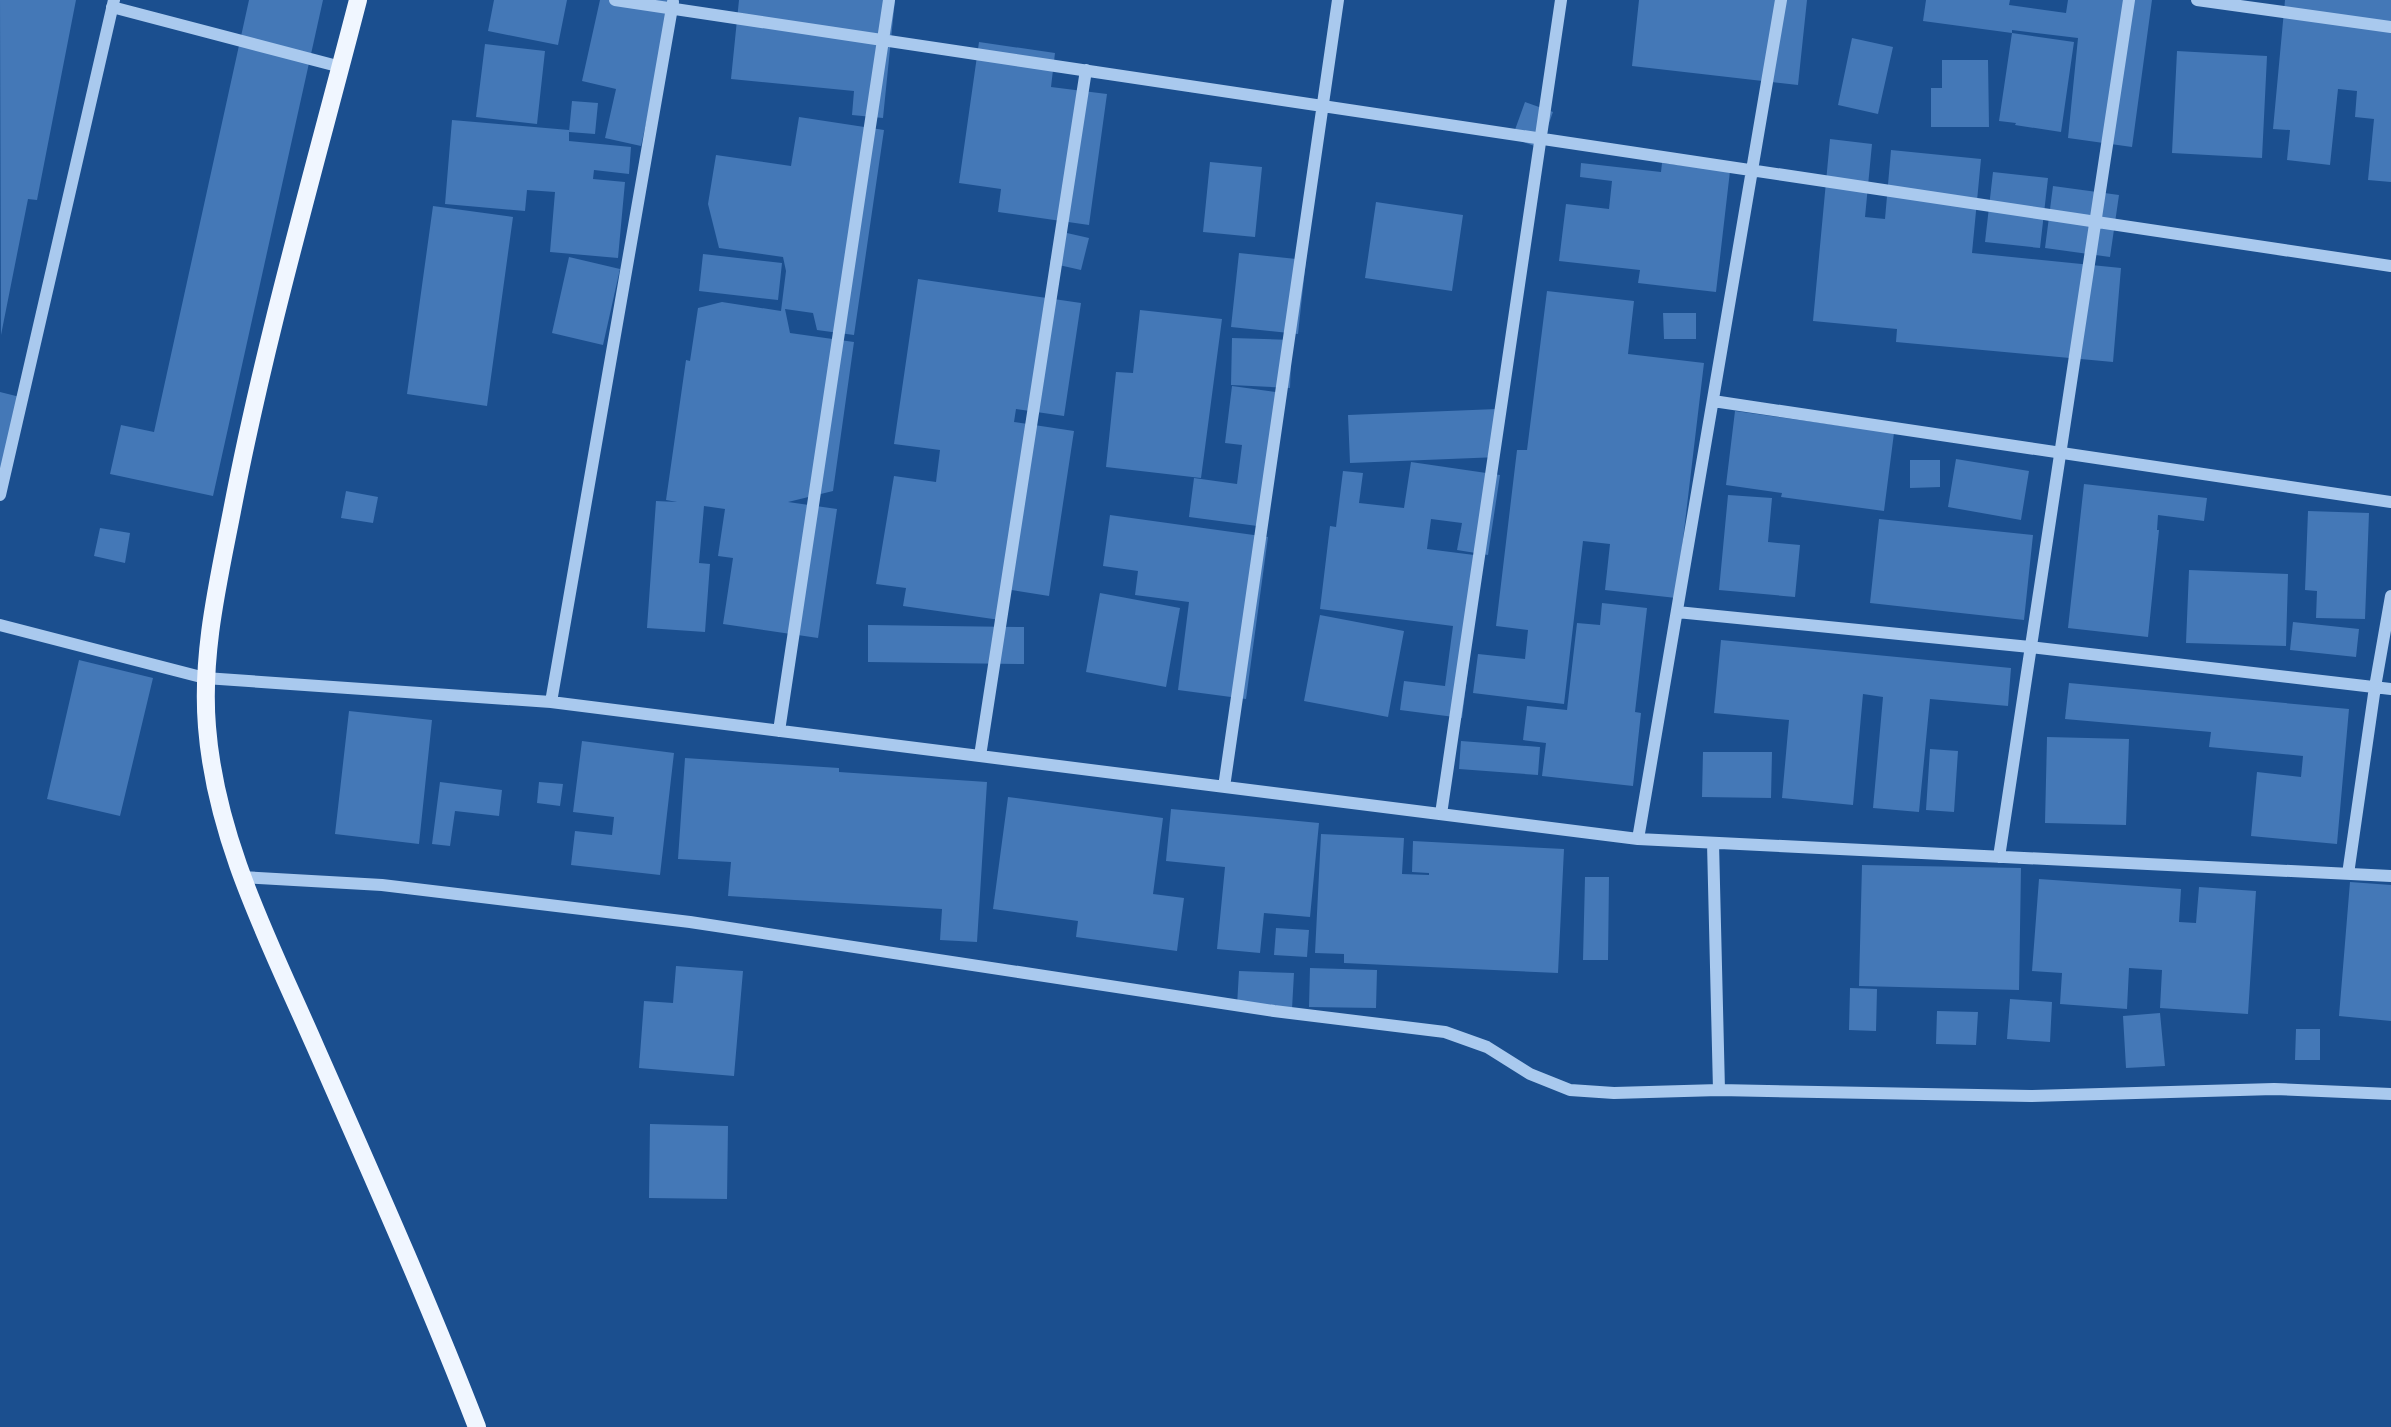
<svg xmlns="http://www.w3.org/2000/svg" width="2391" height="1427" font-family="Montserrat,sans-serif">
  <rect width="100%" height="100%" fill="#1b4f8f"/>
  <path fill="#4478b7" d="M0 0H76L37 200 28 199 1 335Z
    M249 0H323L213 496 110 474 121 425 154 432Z
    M494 0H567L558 45 488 31Z
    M600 0H673L641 146 605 138 616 89 582 81Z
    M739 0H895L883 118 852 115 854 91 731 79Z
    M1639 0H1807L1798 85 1632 66Z
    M1926 0H2010L2009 5 2066 13 2068 0H2152L2132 147 2068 138 2078 38 2012 30V33L1923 21Z
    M2285 0H2391V182L2368 180 2374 119 2355 117 2357 91 2338 89 2330 165 2287 160 2290 130 2273 129Z
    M2012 33 2074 42 2061 132 2015 125 2016 123 1999 121Z
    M1852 38 1893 47 1878 114 1838 105Z
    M979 42 1055 53 1051 87 1107 94 1089 225 998 212 1001 189 959 183Z
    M485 44 545 51 537 124 476 117Z
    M2177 51 2267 56 2262 158 2172 153Z
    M1942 60H1988L1989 127H1931V88H1942Z
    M572 101 598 103 595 134 569 132Z
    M1525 102 1553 112 1540 148 1512 138Z
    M799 117 884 130 854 335 817 330 813 313 785 309 790 333 854 342 833 491 788 502 837 509 818 638 723 624 733 558 718 556 725 509 704 506 699 563 710 564 705 632 647 628 656 501 677 502 666 500 686 360 690 361 698 308 722 302 781 311 786 271 783 257 719 248 708 204 716 155 791 166Z
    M452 120 569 130V141L631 147 629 174 594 170 593 179 625 182 618 258 550 252 555 192 527 190 525 211 445 204Z
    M1830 139 1872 144 1865 217 1885 219 1891 150 1981 159 1972 253 2121 268 2113 362 1896 342 1897 329 1813 321Z
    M1210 162 1262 167 1255 237 1203 232Z
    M1581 163 1661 172 1662 163 1730 171 1716 292 1638 283 1640 270 1559 261 1566 204 1609 209 1612 181 1580 177Z
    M1993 172 2048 178 2040 248 1985 242Z
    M2053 186 2119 195 2110 257 2045 248Z
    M1376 202 1463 215 1452 291 1365 278Z
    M433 206 513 217 487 406 407 394Z
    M1058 231 1089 238 1081 270 1050 263Z
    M1239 253 1306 260 1298 334 1231 327Z
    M703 254 782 263 778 300 699 291Z
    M569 257 620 269 603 345 552 333Z
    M918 279 1081 303 1064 416 1016 409 1014 422 1074 431 1049 596 1005 589 1000 620 903 606 906 588 876 584 894 476 936 482 940 450 894 444Z
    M1547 291 1634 301 1628 354 1704 363 1676 598 1605 590 1610 544 1583 541 1564 704 1473 693 1478 654 1525 659 1528 630 1496 626 1517 450H1527Z
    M1140 310 1222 319 1201 478 1106 467 1116 372 1133 373Z
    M1663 313H1696V339H1664Z
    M1232 338 1292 340 1290 388 1231 385Z
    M1232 386 1283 393 1265 527 1189 517 1194 478 1237 484 1242 445 1225 443Z
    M0 392 24 398 0 484Z
    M1497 409 1499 457 1350 463 1348 415Z
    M1735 411 1894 433 1884 511 1781 497 1782 493 1726 485Z
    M1956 459 2029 471 2021 520 1948 507Z
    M1910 460H1940V487L1910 488Z
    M1411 462 1500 475 1488 555 1457 550 1462 523 1431 519 1427 549 1482 556 1462 718 1400 710 1404 681 1445 686 1453 626 1320 609 1330 526 1336 527 1343 471 1363 473 1359 503 1404 508Z
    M2084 484 2207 498 2204 521 2158 515 2157 530H2159L2148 637 2068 628Z
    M346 491 378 497 373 523 341 518Z
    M1728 495 1772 498 1768 542 1800 545 1795 597 1719 590Z
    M2308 511 2369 513 2365 619 2316 618 2317 591 2305 590Z
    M1110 515 1268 537 1246 699 1178 690 1189 602 1135 595 1138 571 1103 566Z
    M1879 519 2033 535 2024 620 1870 603Z
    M100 528 130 533 125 563 94 556Z
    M2189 570 2288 574 2286 646 2186 643Z
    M1100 593 1180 608 1166 687 1086 672Z
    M1602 603 1647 608 1635 712 1641 713 1633 786 1542 776 1546 743 1523 740 1527 706 1567 710 1577 623 1600 625Z
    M1320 615 1404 631 1388 717 1304 701Z
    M2293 622 2359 629 2356 657 2290 650Z
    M868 625 1024 627V664L868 662Z
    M1721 640 2011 668 2008 706 1930 699 1919 812 1873 808 1883 697 1863 694 1853 805 1782 798 1789 720 1714 713Z
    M79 660 153 678 120 816 47 799Z
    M2069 683 2349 709 2337 844 2251 836 2257 772 2301 777 2303 756 2209 747 2211 732 2065 719Z
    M349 711 432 720 419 844 335 834Z
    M2047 737 2129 739 2126 825 2045 823Z
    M582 741 674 753 660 875 571 865 575 831 612 835 614 817 573 812Z
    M1461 741 1540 747 1538 775 1459 769Z
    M1930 749 1958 751 1954 812 1926 810Z
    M1703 752H1772L1771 798 1702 797Z
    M685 758 839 768V772L987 782 977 942 940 940 942 909 728 896 731 862 678 859Z
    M440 782 502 790 499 816 455 811 450 846 432 844Z
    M539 782 563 784 560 806 537 803Z
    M1008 797 1163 818 1153 894 1184 898 1177 951 1076 937 1078 921 993 909Z
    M1171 809 1319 823 1310 917 1264 913 1260 953 1217 949 1225 867 1166 861Z
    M1321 834 1404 838 1402 874 1429 875V873L1412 872 1413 841 1564 849 1558 973 1344 963V954L1315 953Z
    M1862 865 2021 868 2019 990 1859 986Z
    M1585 877H1609L1608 960H1583Z
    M2039 879 2181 889 2179 922 2196 923 2199 887 2256 891 2248 1014 2160 1008 2162 970 2129 968 2127 1009 2060 1004 2062 973 2032 971Z
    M2350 882 2391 885V1021L2339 1016Z
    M1276 928 1309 930 1307 957 1274 955Z
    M676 966 743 971 734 1076 639 1068 644 1001 673 1003Z
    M1310 968 1377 970 1376 1008 1309 1007Z
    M1239 971 1294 973 1292 1009 1237 1006Z
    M1850 988 1877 989 1876 1031 1849 1030Z
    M2010 999 2052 1002 2050 1042 2007 1039Z
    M1937 1011 1978 1012 1976 1045 1936 1044Z
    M2160 1013 2165 1066 2126 1068 2123 1016Z
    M2296 1029H2320V1060H2295Z
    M650 1124 728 1126 727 1199 649 1198Z"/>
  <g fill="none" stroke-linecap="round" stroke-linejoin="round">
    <path stroke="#a9c9ee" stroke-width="12" d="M615 0 2391 266
      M2197 0 2391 27
      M112 7 341 67
      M1713 401 2391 502
      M0 495 114 0
      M1677 612 2030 647 2391 689
      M0 625 205 678 551 702 1638 839 2391 876
      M551 702 673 2
      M779 731 889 0
      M980 756 1086 70
      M1224 787 1338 0
      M1441 814 1561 0
      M1638 839 1781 0
      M1713 843 1719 1090
      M1999 857 2129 0
      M2348 874 2375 687 2391 596
      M241 877 382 885 690 922 1274 1011 1445 1032 1487 1047 1530 1074 1570 1090 1614 1093 1719 1090 2031 1096 2274 1089 2391 1094"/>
    <path stroke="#f0f6ff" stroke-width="18" d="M358 0C314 170 265 339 232 511 218 583 201 654 207 727 216 841 270 943 315 1046 371 1173 427 1298 477 1427"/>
  </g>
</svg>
